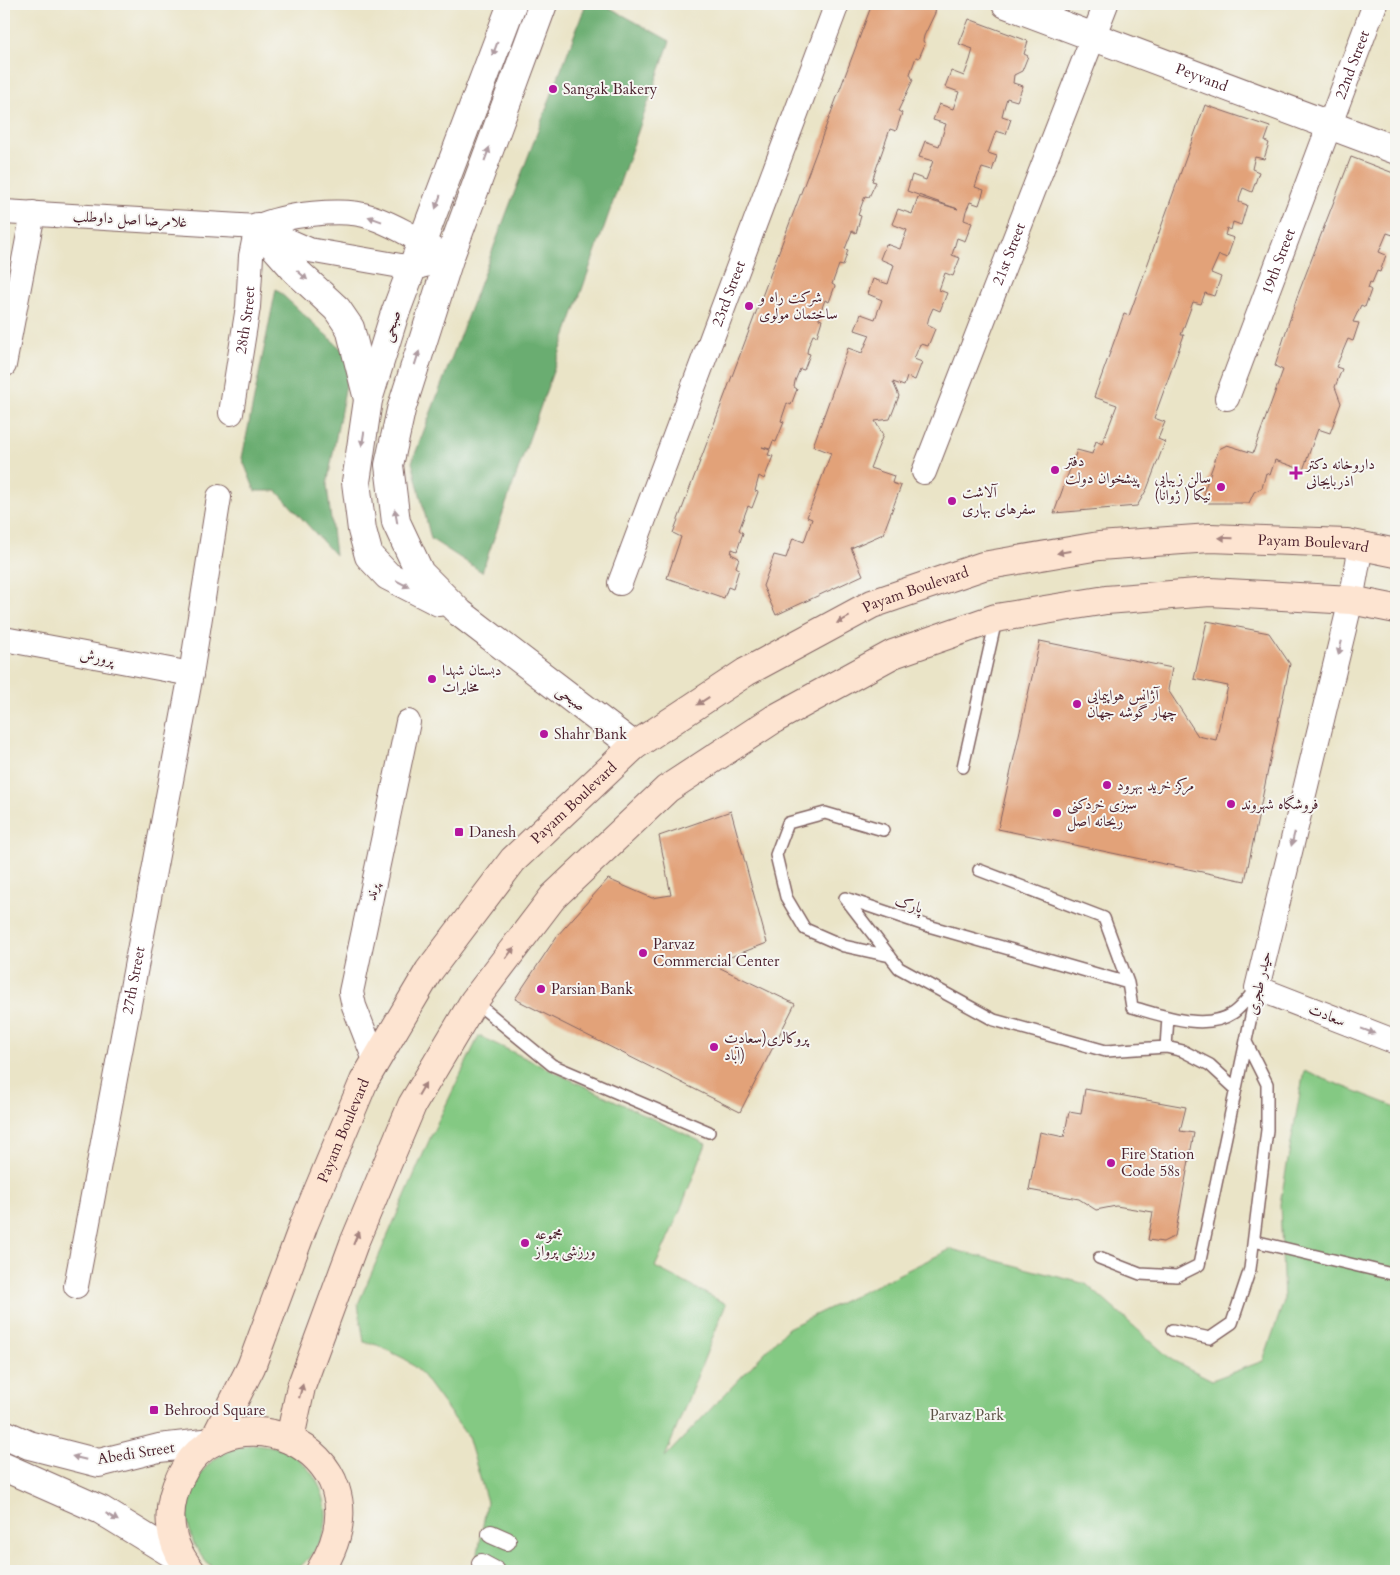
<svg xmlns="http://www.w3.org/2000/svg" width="1400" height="1575" font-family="Cardo,Amiri,serif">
  <rect width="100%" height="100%" fill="#f6f6f2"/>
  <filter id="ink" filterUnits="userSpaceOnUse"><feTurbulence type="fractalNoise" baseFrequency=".02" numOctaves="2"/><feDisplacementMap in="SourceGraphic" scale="10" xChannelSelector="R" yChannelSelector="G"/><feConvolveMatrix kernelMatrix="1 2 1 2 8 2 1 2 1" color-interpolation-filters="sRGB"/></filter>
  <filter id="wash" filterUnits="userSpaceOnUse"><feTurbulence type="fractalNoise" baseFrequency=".0096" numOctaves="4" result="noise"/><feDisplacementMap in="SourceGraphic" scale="20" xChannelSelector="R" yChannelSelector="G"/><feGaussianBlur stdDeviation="1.12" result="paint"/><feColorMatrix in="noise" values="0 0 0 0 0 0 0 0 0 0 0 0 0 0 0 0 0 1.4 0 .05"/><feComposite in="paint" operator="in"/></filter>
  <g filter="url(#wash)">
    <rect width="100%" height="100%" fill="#eae4c7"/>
    <path fill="#84c983" stroke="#677457" d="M479 1036 706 1144 677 1218 655 1267 726 1304 665 1457 788 1328 951 1249 1086 1284 1172 1360 1212 1380 1263 1361 1284 1301 1280 1204 1304 1071 1396 1107V1571H475L487 1502 468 1437 420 1372 405 1359 377 1345 364 1342 358 1304 431 1136Z
      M255 1444C262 1445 271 1446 278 1448 314 1460 338 1506 320 1542 313 1554 305 1563 295 1571H218L206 1562 194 1544 187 1521 189 1498 197 1477 213 1460 232 1449Z"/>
    <path fill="#6bad71" stroke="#5a664e" d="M586 4H603L670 41 482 572 431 539 412 462Z
      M276 289 348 355 346 384 327 485 335 555 277 491H255L242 458Z"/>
    <g id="blocks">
      <path fill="#e2a279" d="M872 4H936L935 13 924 36 923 41 925 44 919 58 916 57 910 74 913 80 898 111 902 113 896 131 890 129 874 175 872 181 876 182 869 197 865 196 858 215 861 216 856 233 852 231 845 249 848 250 843 266 839 265 832 284 835 286 829 302 825 300 820 313 819 319 822 320 817 336 813 335 808 347 807 353 810 354 804 370 800 369 795 381 794 387 797 389 791 405 787 403 781 421 784 422 776 442 773 441 770 449 762 447 770 450 768 455 773 456 764 479 759 476 755 491 758 492 752 508 748 506 739 530 743 533 737 551 732 549 731 554 739 558 736 567 739 569 733 589 728 587 724 598 667 578 681 537 673 533Z
        M969 19 1028 41 1024 54 1028 56 1022 71 1014 75 1013 83 1023 86 1017 101 1007 98 1004 108 1002 116 1011 119 1006 134 996 131 988 153 997 156 992 171 982 168 978 178 975 187 984 190 979 205 970 202 966 211 964 220 972 223 965 241 957 238 952 255 960 258 953 276 945 273 939 290 947 293 940 311 933 308 929 317 927 325 935 329 928 346 920 344 914 359 922 362 915 380 907 377 904 386 893 382 899 396 890 419 875 421 883 435 870 468 894 476 892 483 901 486 883 534 851 548 863 575 776 615 763 586 774 555 786 558 793 538 804 542 812 519 807 517 831 453 813 446 848 348 862 353 870 335 855 330 861 314 875 319 882 300 868 294 873 279 888 284 894 265 880 259 886 244 900 249 907 230 892 224 898 209 912 214 918 197 958 209 907 191 912 175 926 180 933 161 919 157 925 141 939 146 946 124 933 120 939 104 953 109 959 92 945 87 951 71 964 76 970 60 973 49 959 44Z
        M1205 105 1270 127 1265 141 1269 143 1264 159 1255 157 1254 160 1252 169 1259 172 1252 192 1243 188 1240 196 1239 202 1247 205 1241 225 1233 222 1231 230 1227 228 1225 235 1234 238 1227 258 1219 255 1211 273 1221 277 1214 296 1205 293 1201 304 1193 302 1181 335H1184L1154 418 1165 422 1158 439 1165 442 1147 489 1137 506 1054 513 1077 450 1092 454 1096 441 1102 444 1117 405 1094 397 1124 314 1129 316Z
        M1351 157 1396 174V211L1393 217 1396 218V225L1393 235 1387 233 1379 252 1386 255 1380 272 1377 271 1372 283 1370 282 1368 288 1371 290 1365 307 1361 305 1353 322 1359 323 1353 341 1348 339 1336 367 1342 369 1335 387 1341 403 1330 433 1318 429 1303 470 1275 460 1270 475 1266 473 1262 488 1254 492 1249 503H1208L1204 491 1219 449 1227 445 1253 453 1283 370 1275 366 1297 297Z
        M1207 621 1269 633 1290 664 1245 881 998 829 1040 641 1172 668 1168 690 1198 736 1216 740 1228 686 1194 679Z
        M731 811 767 943 712 964 795 1004 740 1112 515 999 557 936 608 879 652 898 671 895 659 836Z
        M1085 1089 1186 1107 1180 1131 1194 1133 1175 1236 1163 1242 1148 1240 1153 1212 1116 1206 1096 1210 1079 1199 1029 1190 1040 1132 1064 1137 1069 1112 1081 1114Z"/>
    </g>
  </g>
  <g filter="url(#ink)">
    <use href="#blocks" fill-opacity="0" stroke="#826462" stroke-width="1"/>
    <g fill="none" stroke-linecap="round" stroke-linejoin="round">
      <defs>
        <path id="service" d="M963 767 996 620
          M883 830 825 813 788 823 776 855 786 897 805 929 844 946 890 956
          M979 870 1104 918 1128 983 925 925 845 898 899 968 994 1020 1106 1051 1166 1047 1183 1051 1210 1065 1236 1089
          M1128 983 1132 1007C1161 1015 1205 1032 1233 1013 1242 1007 1249 996 1257 988
          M474 1001 552 1065 709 1132
          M1166 1047 1168 1017
          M1254 1241 1396 1275
          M1099 1258 1140 1274 1177 1276 1199 1265 1257 988
          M1172 1330 1210 1338 1232 1323 1250 1269 1267 1130V1084L1246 1042"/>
        <path id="pedestrian" d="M491 1534 507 1541
          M481 1563 496 1571"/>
        <g id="minor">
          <path d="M4 212 257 227 309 250 412 268 449 259"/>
          <path d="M257 227C284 215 342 207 371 217 395 225 416 238 436 251"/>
          <path d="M4 365 33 213"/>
          <path id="s1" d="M1227 398 1375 4"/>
          <path id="s2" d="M231 413 248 307 251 256 257 227"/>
          <path id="s3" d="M924 472 1106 4"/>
          <path d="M1361 546 1351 600 1257 988 1396 1042"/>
          <path id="s4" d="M620 583 837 4"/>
          <path d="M4 639 191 674"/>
          <path d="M375 1060 354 1006 351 992 408 722"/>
          <path id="s5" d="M76 1286 191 674 219 497"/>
        </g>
        <g id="tertiary">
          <path d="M543 4 449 259 401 410 389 465 396 522 420 573 460 613 634 746"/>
          <path id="s6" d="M1006 4 1396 150"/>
          <path d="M257 227 296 271 337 309 350 328 368 399"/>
          <path d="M439 602 388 576 369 556 362 530 356 482 368 400 394 316 512 4"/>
          <path d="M4 1434 29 1445 99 1463 159 1448 213 1442"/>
          <path d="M4 1467 101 1510 181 1559"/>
        </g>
        <g id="secondary">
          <path d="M290 1438 301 1387 354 1243 412 1105 474 1001 553 897 667 789 774 719 893 654 996 618 1106 600 1210 592 1351 600 1396 609"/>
          <path id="s7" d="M213 1442 251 1367 304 1224 364 1081 429 971 513 860 634 746 746 672 872 604 983 566 1099 546 1210 538 1347 543 1396 553"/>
          <path d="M191 1571C174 1550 166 1524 173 1497 206 1371 400 1445 320 1571"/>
        </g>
      </defs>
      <use href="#service" stroke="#826462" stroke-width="14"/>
      <use href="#pedestrian" stroke="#826462" stroke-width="20"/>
      <use href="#minor" stroke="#826462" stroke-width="26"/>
      <use href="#tertiary" stroke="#826462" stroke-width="30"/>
      <use href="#secondary" stroke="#826462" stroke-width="30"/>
      <use href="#service" stroke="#fff" stroke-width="11"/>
      <use href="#pedestrian" stroke="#fff" stroke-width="18"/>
      <use href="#minor" stroke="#fff" stroke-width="24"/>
      <use href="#tertiary" stroke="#fff" stroke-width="28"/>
      <use href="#secondary" stroke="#fde4d1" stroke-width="28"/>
    </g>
    <defs><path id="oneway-solid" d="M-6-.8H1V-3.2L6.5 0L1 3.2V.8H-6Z" transform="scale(1.25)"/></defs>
    <g fill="#ae9aa0">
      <use href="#oneway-solid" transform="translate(495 49) rotate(110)"/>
      <use href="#oneway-solid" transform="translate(487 154) rotate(-70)"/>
      <use href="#oneway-solid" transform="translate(438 202) rotate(110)"/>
      <use href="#oneway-solid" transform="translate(375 219) rotate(-160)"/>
      <use href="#oneway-solid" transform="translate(302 275) rotate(41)"/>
      <use href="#oneway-solid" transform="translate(417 358) rotate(-72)"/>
      <use href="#oneway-solid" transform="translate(363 439) rotate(99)"/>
      <use href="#oneway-solid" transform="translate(396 516) rotate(-100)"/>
      <use href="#oneway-solid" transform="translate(403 584) rotate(27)"/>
      <use href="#oneway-solid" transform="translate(1340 648) rotate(104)"/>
      <use href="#oneway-solid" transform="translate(1293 839) rotate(104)"/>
      <use href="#oneway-solid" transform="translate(1368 1031) rotate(21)"/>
      <use href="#oneway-solid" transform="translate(79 1458) rotate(-166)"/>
      <use href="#oneway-solid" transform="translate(112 1517) rotate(31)"/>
    </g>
    <g fill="#a4827e">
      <use href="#oneway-solid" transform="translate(1226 538) rotate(-178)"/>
      <use href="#oneway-solid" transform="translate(1064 552) rotate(170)"/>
      <use href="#oneway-solid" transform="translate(843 620) rotate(152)"/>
      <use href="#oneway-solid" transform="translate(703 701) rotate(147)"/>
      <use href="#oneway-solid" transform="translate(510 953) rotate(-53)"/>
      <use href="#oneway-solid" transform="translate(422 1089) rotate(-60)"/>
      <use href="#oneway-solid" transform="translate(356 1238) rotate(-68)"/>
      <use href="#oneway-solid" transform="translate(301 1391) rotate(-75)"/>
    </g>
  </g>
  <g fill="#b5179e" stroke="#f6f6f2" stroke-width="2">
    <circle cx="553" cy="89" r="5"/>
    <circle cx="749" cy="306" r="5"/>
    <circle cx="1055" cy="470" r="5"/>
    <path d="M1293.5 465.5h5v5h5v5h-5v5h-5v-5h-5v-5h5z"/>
    <circle cx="1221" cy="487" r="5"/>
    <circle cx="952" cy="501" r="5"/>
    <circle cx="432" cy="679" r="5"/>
    <circle cx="1077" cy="704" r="5"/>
    <circle cx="544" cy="734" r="5"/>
    <circle cx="1107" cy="785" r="5"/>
    <circle cx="1231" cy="804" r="5"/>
    <circle cx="1057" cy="813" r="5"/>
    <rect x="454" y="827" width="10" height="10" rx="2.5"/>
    <circle cx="643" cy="953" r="5"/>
    <circle cx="541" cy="989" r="5"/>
    <circle cx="714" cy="1047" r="5"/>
    <circle cx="1111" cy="1163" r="5"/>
    <circle cx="525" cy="1243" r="5"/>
    <rect x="149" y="1405" width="10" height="10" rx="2.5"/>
  </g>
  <g text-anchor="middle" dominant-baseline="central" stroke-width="4" stroke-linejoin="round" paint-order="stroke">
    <g font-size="15" fill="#4a1f2b" stroke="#f6f6f2">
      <text stroke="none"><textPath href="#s1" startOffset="356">22nd Street</textPath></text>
      <text stroke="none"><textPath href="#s6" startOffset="209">Peyvand</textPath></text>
      <text transform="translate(130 219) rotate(3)">غلامرضا اصل داوطلب</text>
      <text stroke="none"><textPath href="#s3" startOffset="234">21st Street</textPath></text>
      <text stroke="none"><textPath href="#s1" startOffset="146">19th Street</textPath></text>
      <text stroke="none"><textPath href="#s4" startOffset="309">23rd Street</textPath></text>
      <text stroke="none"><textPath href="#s2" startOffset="94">28th Street</textPath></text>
      <text transform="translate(391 326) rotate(-72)">صبحی</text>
      <text stroke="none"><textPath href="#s7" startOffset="1552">Payam Boulevard</textPath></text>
      <text stroke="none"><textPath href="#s7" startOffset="1148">Payam Boulevard</textPath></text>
      <text transform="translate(97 657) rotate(11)">پرورش</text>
      <text transform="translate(571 698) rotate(37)">صبحی</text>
      <text stroke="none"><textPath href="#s7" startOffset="742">Payam Boulevard</textPath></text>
      <text transform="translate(372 892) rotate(-78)">پرند</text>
      <text transform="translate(909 904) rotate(19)">پارک</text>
      <text stroke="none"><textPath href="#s5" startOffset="311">27th Street</textPath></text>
      <text transform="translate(1259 983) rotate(-77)">حیدر طجری</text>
      <text transform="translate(1327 1015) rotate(21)">سعادت</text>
      <text stroke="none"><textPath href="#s7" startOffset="338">Payam Boulevard</textPath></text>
      <text transform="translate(136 1453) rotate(-9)">Abedi Street</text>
    </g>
    <g font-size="15" fill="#4a1f2b" stroke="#f6f6f2" text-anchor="start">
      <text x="563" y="89">Sangak Bakery</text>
      <text x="759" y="297">شرکت راه و<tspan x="759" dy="17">ساختمان مولوی</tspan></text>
      <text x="1065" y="461">دفتر<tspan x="1065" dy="17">پیشخوان دولت</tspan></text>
      <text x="1306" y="464">داروخانه دکتر<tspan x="1306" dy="17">اذربایجانی</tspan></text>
      <text x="1211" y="478" text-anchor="end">سالن زیبایی<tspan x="1211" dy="17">نیکا ( ژوانا)</tspan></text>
      <text x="962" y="492">آلاشت<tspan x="962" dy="17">سفرهای بهاری</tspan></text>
      <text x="442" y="670">دبستان شهدا<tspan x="442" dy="17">مخابرات</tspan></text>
      <text x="1087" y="695">آژانس هواپیمایی<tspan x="1087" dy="17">چهار گوشه جهان</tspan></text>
      <text x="554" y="734">Shahr Bank</text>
      <text x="1117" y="785">مرکز خرید بهرود</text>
      <text x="1067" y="804">سبزی خردکنی<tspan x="1067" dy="17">ریحانه اصل</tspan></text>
      <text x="1241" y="804">فروشگاه شهروند</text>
      <text x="469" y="832">Danesh</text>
      <text x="653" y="944">Parvaz<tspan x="653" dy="17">Commercial Center</tspan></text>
      <text x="551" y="989">Parsian Bank</text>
      <text x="724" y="1038">پروکالری(سعادت<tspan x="724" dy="17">آباد)</tspan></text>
      <text x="1121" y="1154">Fire Station<tspan x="1121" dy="17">Code 58s</tspan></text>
      <text x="535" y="1234">مجموعه<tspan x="535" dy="17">ورزشی پرواز</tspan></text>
      <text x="164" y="1410">Behrood Square</text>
    </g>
    <g font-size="15" fill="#5b5245" stroke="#f6f6f2">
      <text x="967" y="1415">Parvaz Park</text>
    </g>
  </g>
  <rect width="1400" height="1575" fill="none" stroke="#f6f6f2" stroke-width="20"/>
</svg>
